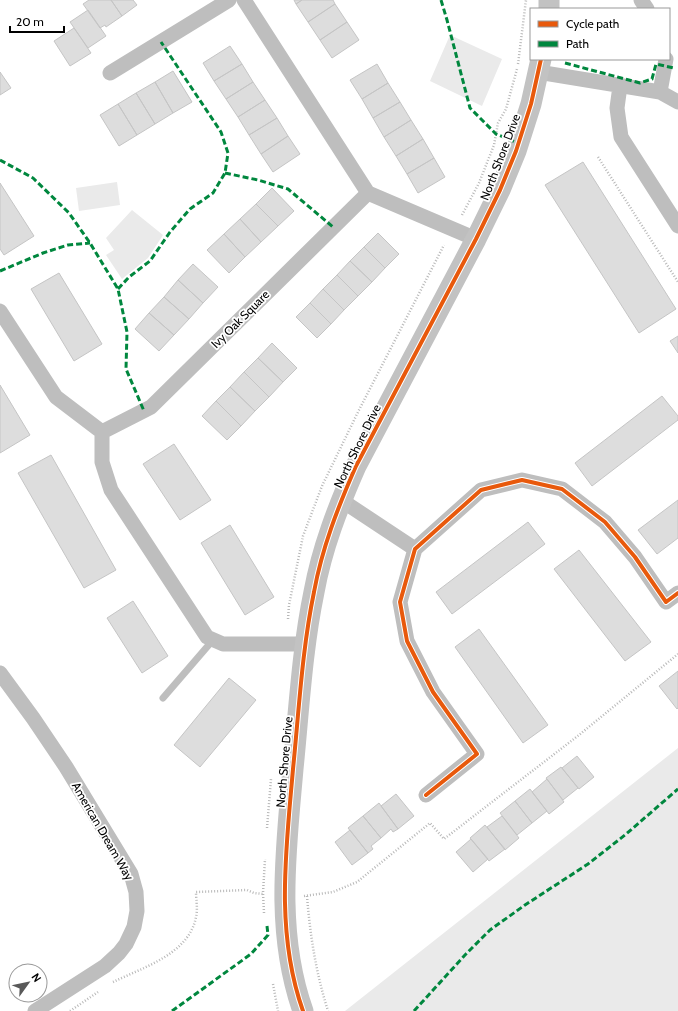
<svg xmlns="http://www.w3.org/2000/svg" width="678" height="1011" font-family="Cabin,sans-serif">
  <rect width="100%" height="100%" fill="#fff"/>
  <path fill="#eaeaea" d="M450 35 502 59 482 106 430 81Z
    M117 182 120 205 79 211 76 188Z
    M132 210 163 235 148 258 122 279 106 255 114 250 106 238Z
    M678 748V1011H345Z"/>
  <path fill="#ddd" stroke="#c5c5c5" d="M89 0H111L122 16 106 27 105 25 100 28 83 4Z
    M111 0H133L137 5 122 16Z
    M294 0H302L296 4Z
    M302 0H333L335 4 308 22 296 4Z
    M335 4 347 22 320 40 308 22Z
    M88 10 106 36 88 48 70 22Z
    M347 22 359 40 332 58 320 40Z
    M74 28 91 53 70 66 54 41Z
    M230 46 242 64 214 81 203 63Z
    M242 64 253 82 226 99 214 81Z
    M377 64 388 83 362 99 350 80Z
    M173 71 192 102 173 113 155 82Z
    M0 72 11 88 0 95Z
    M155 82 173 113 155 124 136 93Z
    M253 82 265 100 238 117 226 99Z
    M388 83 400 102 373 118 362 99Z
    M136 93 155 124 137 135 118 104Z
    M265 100 277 118 249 135 238 117Z
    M400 102 411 120 384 137 373 118Z
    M118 104 137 135 119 146 100 115Z
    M277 118 288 136 261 154 249 135Z
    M411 120 423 139 396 156 384 137Z
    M288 136 300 154 273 172 261 154Z
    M423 139 434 158 407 174 396 156Z
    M434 158 445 177 418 193 407 174Z
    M583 162 676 309 639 333 545 185Z
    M0 183 34 236 4 255 0 249Z
    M272 188 294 211 278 226 256 204Z
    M256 204 278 226 261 242 240 219Z
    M240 219 261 242 245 257 224 234Z
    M378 233 399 254 385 268 364 247Z
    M224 234 245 257 229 273 207 250Z
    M364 247 385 268 372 282 350 261Z
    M350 261 372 282 358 296 337 275Z
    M193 264 218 287 203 303 178 280Z
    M59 273 102 344 74 361 31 289Z
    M337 275 358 296 344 310 323 289Z
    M178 280 203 303 189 319 164 297Z
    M323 289 344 310 331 324 310 303Z
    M164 297 189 319 174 335 149 313Z
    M310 303 331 324 317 338 296 317Z
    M149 313 174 335 159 351 135 329Z
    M678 336V353L670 341Z
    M272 343 297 368 283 382 258 358Z
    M258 358 283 382 269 397 244 372Z
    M244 372 269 397 255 411 230 387Z
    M0 385 30 435 0 453Z
    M230 387 255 411 241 426 216 401Z
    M662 396 678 416V420L592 486 575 463Z
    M216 401 241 426 227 440 202 416Z
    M174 444 211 500 180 520 143 464Z
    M51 455 116 570 84 588 18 473Z
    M678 500V538L657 554 638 530Z
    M528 522 545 544 452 614 436 592Z
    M230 525 274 597 245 615 201 543Z
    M579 550 651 642 625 661 554 569Z
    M133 601 168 656 142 673 107 618Z
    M479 629 548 725 523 743 455 647Z
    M678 671V708L677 709 659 686Z
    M229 678 256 700 200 767 174 745Z
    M577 756 594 777 579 789 562 768Z
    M561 767 578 788 563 800 546 778Z
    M547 779 564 802 549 814 532 792Z
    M530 789 547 811 532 823 515 801Z
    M396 794 414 816 398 829 381 806Z
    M515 801 532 823 517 835 500 813Z
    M379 803 398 829 393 832 391 829 381 838 363 816Z
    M363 816 381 838 371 846 373 849 368 853 348 828Z
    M502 816 519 838 505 850 487 827Z
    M485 825 505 849 489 861 470 838Z
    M350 830 368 853 352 865 335 842Z
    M471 839 488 859 473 872 456 852Z"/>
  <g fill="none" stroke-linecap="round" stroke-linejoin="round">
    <path stroke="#b8b8b8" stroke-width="2.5" stroke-dasharray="1 2" stroke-linecap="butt" d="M518 64 526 0
      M598 157 678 282
      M462 215 479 183 494 145 498 123 506 109 517 69
      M288 619 289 605 303 536 322 486 358 412 444 245
      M267 828 271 779
      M304 896 333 892 357 882 430 823 444 839 579 735 678 654
      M307 896C310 935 316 973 328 1011
      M264 913 263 893 265 859
      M113 982C144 967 189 954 196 917 198 909 196 899 196 892L247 890 254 893 263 894
      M273 984 278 1011
      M70 1011 98 992"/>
    <path stroke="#bebebe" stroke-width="7" d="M163 698 213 640"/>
    <path stroke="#bebebe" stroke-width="15" d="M244 0 368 193 476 239
      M641 0 647 9
      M538 72 660 92 678 102
      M110 73 229 0
      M620 86 617 108 621 137 678 226
      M660 92 666 59
      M0 311 56 397 102 432V462L111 490 207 637 223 644H305
      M102 432 151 407 368 193
      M341 500 415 549
      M0 673 33 718 66 767 131 874 136 892 137 911 134 927 126 944 119 953 105 966 35 1011
      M426 795 477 754 433 692 407 641 400 602 415 549 481 490 522 480 562 489 605 522 635 557 666 602 678 593"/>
    <path stroke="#c2c2c2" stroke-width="21" d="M549 9V0
      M303 1011C275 932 286 850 293 769 299 710 302 650 314 592 322 548 338 507 356 466L476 239 500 190 516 151 531 104 541 59"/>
    <path stroke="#00873e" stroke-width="3" stroke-dasharray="6 3" stroke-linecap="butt" d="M441 0 447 20 470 108 496 134 518 143
      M565 63 640 83 652 79 656 64 674 68
      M0 160 33 178 69 213 90 243 118 289 127 332 126 369 144 411
      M225 173 258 180 288 189 333 227
      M0 271 43 253 68 245 90 243
      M118 289 129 277 150 261 170 232 190 209 213 193 225 173 228 153 221 132 161 42
      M172 1011 251 954 268 935 267 926
      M414 1011 465 955 490 930 525 905 588 864 625 835 678 789"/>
    <defs>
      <path id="cycleway" d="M426 795 477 754 433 692 407 641 400 602 415 549 481 490 522 480 562 489 605 522 635 557 666 602 678 593
        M303 1011C275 932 286 850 293 769 299 710 302 650 314 592 322 548 338 507 356 466L476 239 500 190 516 151 531 104 541 59"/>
    </defs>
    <use href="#cycleway" stroke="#fff" stroke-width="6"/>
    <use href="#cycleway" stroke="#e8590c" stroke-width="4"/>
  </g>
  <g text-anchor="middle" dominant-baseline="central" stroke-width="3.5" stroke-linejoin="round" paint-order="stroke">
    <g font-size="12" fill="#000" stroke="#fff">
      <text transform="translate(500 157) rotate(-69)">North Shore Drive</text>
      <text transform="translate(240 319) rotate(-45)">Ivy Oak Square</text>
      <text transform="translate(357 446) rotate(-64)">North Shore Drive</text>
      <text transform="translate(284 762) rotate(-85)">North Shore Drive</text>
      <text transform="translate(103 831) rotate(60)">American Dream Way</text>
    </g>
  </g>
  <rect x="530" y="8" width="140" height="52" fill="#ffffff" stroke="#999999"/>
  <rect x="538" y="21" width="20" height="6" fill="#e8590c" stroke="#999999"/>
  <text x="566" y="28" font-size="12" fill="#000000">Cycle path</text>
  <rect x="538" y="41" width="20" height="6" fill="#00873e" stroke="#999999"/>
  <text x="566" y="48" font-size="12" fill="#000000">Path</text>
  <g transform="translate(28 983) rotate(57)"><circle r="19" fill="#ffffff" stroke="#999999"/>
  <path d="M0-3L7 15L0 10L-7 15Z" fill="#595959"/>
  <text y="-6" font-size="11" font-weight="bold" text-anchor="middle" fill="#000000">N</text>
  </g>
  <path d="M10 26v6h54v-6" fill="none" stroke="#000000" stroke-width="2"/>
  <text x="16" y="26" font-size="12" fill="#000000" stroke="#ffffff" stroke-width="3" paint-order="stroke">20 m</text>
</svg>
